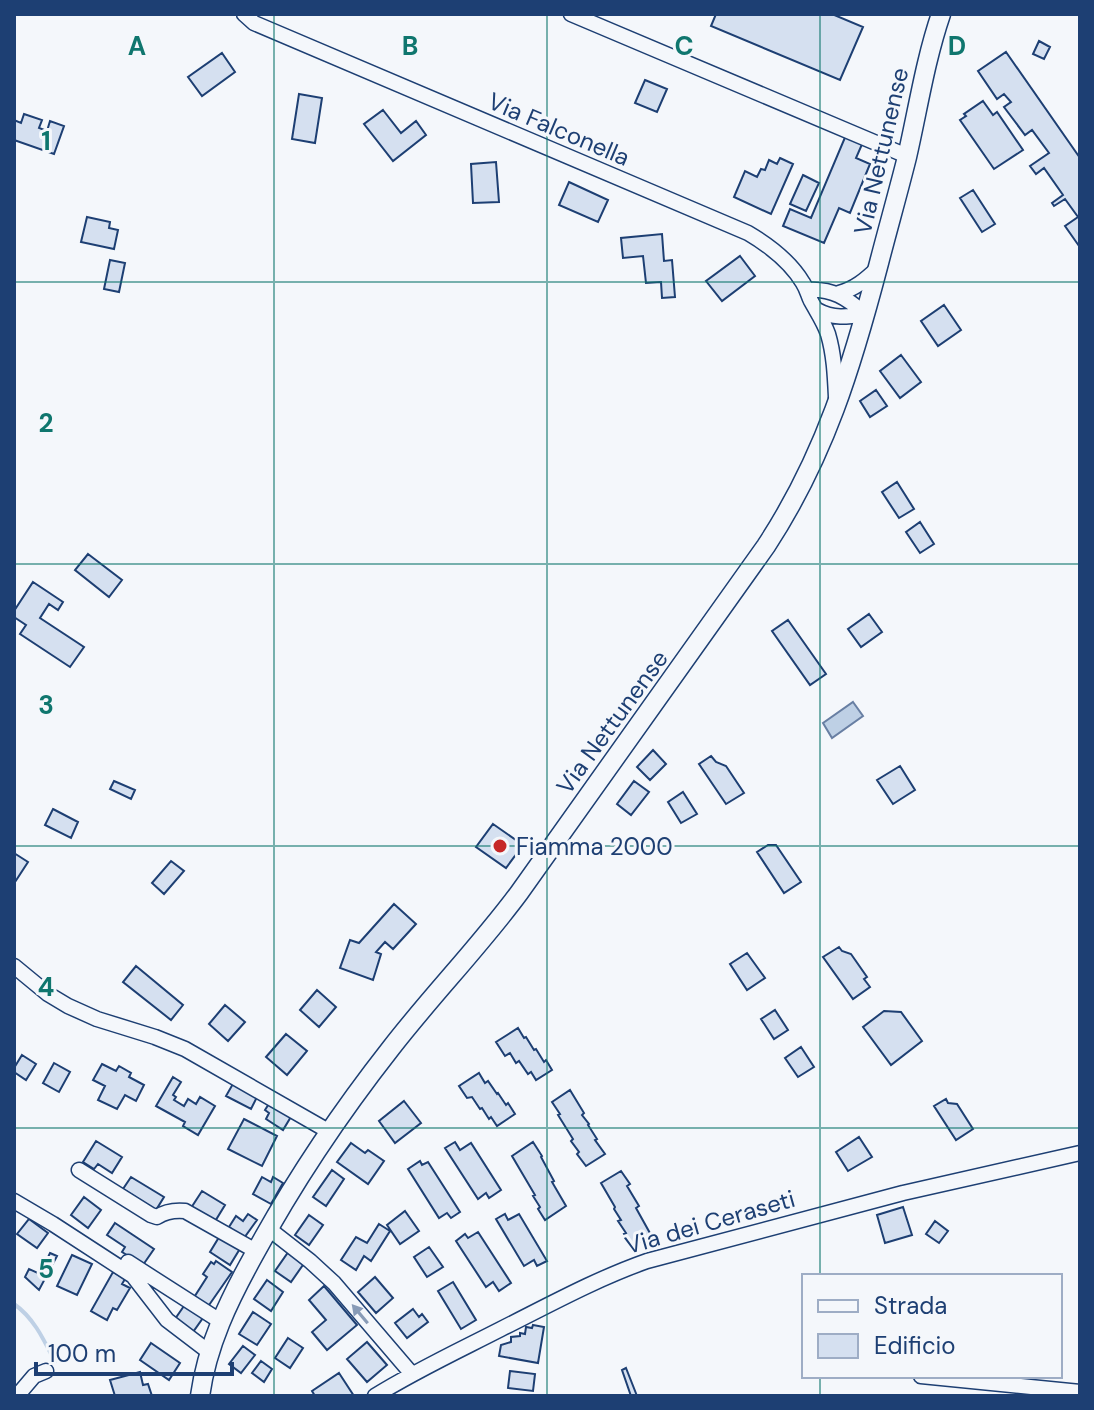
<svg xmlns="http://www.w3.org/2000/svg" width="1094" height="1410" font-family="'DM Sans',sans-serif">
  <rect width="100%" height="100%" fill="#f4f7fb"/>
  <path fill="#bed0e5" stroke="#687fa3" stroke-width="2" d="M853 702 863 716 832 738 823 723Z"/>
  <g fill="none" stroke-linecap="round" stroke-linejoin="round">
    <path stroke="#bed0e5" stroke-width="4" d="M14 1304C34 1318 44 1340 55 1362"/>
  </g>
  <path fill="#d5e0f0" stroke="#1d3f73" stroke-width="2" d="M716 14H832L863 27 840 80 711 26Z
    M1039 41 1050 47 1044 59 1033 54Z
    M1006 52 1080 158 1079 246 1065 226 1078 217 1065 199 1054 206 1052 203 1063 195 1044 168 1036 174 1030 166 1049 153 1032 130 1025 135 1004 107 1011 102 1004 94 997 99 978 71Z
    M222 53 235 72 202 96 188 77Z
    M645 80 667 89 657 112 635 103Z
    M299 94 322 98 315 143 292 139Z
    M983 101 993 115 997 112 1023 150 994 169 960 120 966 116 964 114Z
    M383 110 401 133 416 121 426 135 393 161 364 124Z
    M24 114 42 120 39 128 47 131 50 121 64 126 54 154 14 140V120L21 123Z
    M846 135 863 142 856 158 870 164 850 213 839 208 824 243 783 226 790 209 811 218Z
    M780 158 793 164 771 214 734 197 745 171 757 177 761 169 765 170 769 160 777 164Z
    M496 162 499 202 473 203 471 164Z
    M803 175 819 183 806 211 790 204Z
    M569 182 608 200 598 222 559 205Z
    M973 190 995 224 982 232 960 198Z
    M87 217 110 222 109 228 118 230 114 249 81 242Z
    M662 234 664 261 672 260 675 297 662 298 661 282 646 283 643 256 623 258 621 238Z
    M740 256 755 276 722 301 706 281Z
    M110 260 125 263 119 292 104 289Z
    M944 305 961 330 938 346 921 321Z
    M901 355 921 382 900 398 880 371Z
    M876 390 887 406 870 417 860 401Z
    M897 482 914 509 899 518 882 492Z
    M920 522 934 544 920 553 906 532Z
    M88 554 122 580 109 597 75 570Z
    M33 582 63 602 58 610 49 604 40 618 84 647 70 667 20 634 26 625 14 617V611Z
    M869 614 882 632 861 647 848 629Z
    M788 620 826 674 810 685 772 631Z
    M653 750 666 764 650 780 637 767Z
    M711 756 716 762 726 766 744 793 726 804 699 764Z
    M900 766 915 790 893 804 877 780Z
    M114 781 135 790 131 799 110 789Z
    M634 781 649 792 631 815 617 804Z
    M683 792 697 814 681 823 668 802Z
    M53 809 78 822 71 838 45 825Z
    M493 824 523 845 506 868 476 847Z
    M768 845H776L801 882 784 893 757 852Z
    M14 853 28 862 15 882H14Z
    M171 861 184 871 164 894 152 883Z
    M394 904 416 924 393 949 385 942 376 952 381 954 373 980 340 968 350 940 359 943Z
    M839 947 842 951 851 954 867 977 864 979 870 987 853 999 823 957Z
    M747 953 765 978 747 990 730 964Z
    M136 966 183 1005 171 1020 123 982Z
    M317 990 336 1007 319 1027 300 1010Z
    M225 1005 245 1022 228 1041 209 1024Z
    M775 1010 788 1030 774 1039 761 1019Z
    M884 1011 901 1012 922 1041 891 1065 863 1027Z
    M518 1028 524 1038 526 1037 534 1050 536 1049 544 1062 546 1060 552 1070 536 1080 531 1072 528 1074 519 1061 516 1063 510 1053 505 1056 496 1042Z
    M286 1034 307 1051 287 1075 266 1057Z
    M801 1047 814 1067 798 1077 785 1058Z
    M22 1055 36 1064 26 1080 14 1072V1068Z
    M54 1063 70 1072 59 1092 43 1083Z
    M102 1064 116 1071 119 1066 131 1073 129 1077 144 1085 136 1101 125 1095 117 1109 98 1100 105 1086 93 1080Z
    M479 1073 485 1083 488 1081 497 1094 498 1093 506 1105 508 1103 515 1114 497 1126 491 1117 489 1119 482 1108 480 1109 472 1097 467 1098 459 1086Z
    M173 1077 181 1082 173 1095 176 1097 174 1100 184 1106 188 1099 196 1104 200 1097 215 1106 198 1135 183 1126 185 1122 156 1106Z
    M234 1082 258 1095 251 1109 226 1096Z
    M570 1090 584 1113 582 1115 589 1124 588 1125 597 1139 595 1140 605 1154 586 1166 577 1154 579 1152 571 1141 573 1139 558 1115 560 1114 552 1102Z
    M946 1099 948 1103 957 1104 973 1129 956 1140 934 1106Z
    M404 1101 421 1123 395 1143 379 1121Z
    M270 1102 292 1115 283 1130 266 1119 269 1113 265 1110Z
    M244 1119 277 1136 262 1166 228 1149Z
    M859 1137 872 1157 848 1171 836 1152Z
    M96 1141 122 1157 112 1173 98 1164 94 1169 83 1162Z
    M455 1142 460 1150 471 1143 501 1190 489 1198 486 1193 478 1199 445 1148Z
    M533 1142 542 1156 541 1157 554 1181 552 1182 566 1206 545 1220 538 1209 540 1207 533 1196 535 1195 512 1156Z
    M351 1143 365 1153 368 1150 384 1161 368 1184 337 1162Z
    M420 1161 422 1165 428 1162 460 1212 451 1218 447 1213 439 1218 408 1169Z
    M332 1170 344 1179 326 1206 313 1197Z
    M621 1171 630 1184 627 1186 639 1206 636 1208 651 1235 632 1247 624 1234 626 1233 618 1221 621 1220 614 1209 615 1207 601 1183Z
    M131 1177 164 1197 156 1210 123 1189Z
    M262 1177 271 1182 273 1177 283 1183 271 1204 253 1194Z
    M202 1191 225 1205 214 1223 191 1208Z
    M84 1197 101 1210 88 1228 71 1215Z
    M903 1207 912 1235 885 1243 877 1215Z
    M405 1211 419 1231 400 1244 387 1225Z
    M248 1214 257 1220 244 1238 229 1227 236 1216 243 1221Z
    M505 1214 508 1220 519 1214 547 1261 537 1266 534 1260 524 1266 496 1219Z
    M309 1215 323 1225 309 1245 295 1235Z
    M29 1219 48 1233 37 1248 17 1234Z
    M935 1221 948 1231 939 1243 926 1234Z
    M115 1223 154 1249 143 1265 122 1252 125 1247 107 1235Z
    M379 1224 390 1231 371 1261 364 1256 356 1270 341 1260 356 1237 367 1243Z
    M478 1232 511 1283 499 1291 493 1282 486 1287 456 1241 465 1234 468 1238Z
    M221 1234 241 1247 230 1265 210 1252Z
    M429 1247 443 1267 427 1277 414 1257Z
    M289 1251 305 1262 291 1282 275 1271Z
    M50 1253 57 1256 39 1290 25 1277 29 1269 40 1274Z
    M72 1255 92 1264 77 1295 57 1286Z
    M216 1261 232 1272 207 1308 193 1299 207 1277 203 1274 211 1262 214 1264Z
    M113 1272 125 1279 122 1284 130 1288 117 1310 113 1308 107 1320 91 1311Z
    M375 1277 393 1298 376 1313 358 1292Z
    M267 1280 283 1292 271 1311 254 1299Z
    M453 1282 476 1320 461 1329 438 1291Z
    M324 1286 357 1325 327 1350 312 1332 326 1320 309 1300Z
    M186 1303 205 1315 193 1332 175 1319Z
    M413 1309 419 1317 422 1314 428 1322 407 1338 395 1323Z
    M253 1312 271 1324 257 1345 239 1334Z
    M533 1325 544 1327 538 1363 499 1356 501 1345 511 1342V1337L520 1336V1333L525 1334 526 1327 532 1328Z
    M288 1338 303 1348 290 1368 275 1358Z
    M367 1342 387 1365 367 1382 347 1359Z
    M151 1343 180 1363 169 1380 140 1360Z
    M243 1346 255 1355 241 1373 229 1364Z
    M261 1361 272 1369 264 1382 252 1373Z
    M626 1368 637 1396H631L622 1370Z
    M510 1371 535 1374 533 1391 508 1388Z
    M140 1372 143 1385 148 1384 152 1396H115L110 1380Z
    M339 1373 354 1396H315L312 1391Z"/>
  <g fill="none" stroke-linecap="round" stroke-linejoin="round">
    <defs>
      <path id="minor" d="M244 14 254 23 748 233C770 246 790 261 803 283 807 289 808 295 811 301 817 312 824 322 828 334 834 354 835 376 836 397
        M571 14 907 156
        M807 290C832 288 847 298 865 314
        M839 293C855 289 865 280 877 269
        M817 310C833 319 847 317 865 314
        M14 966 48 994 68 1006 97 1019 155 1037 185 1049 330 1132
        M79 1170 151 1215 157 1217C166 1211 174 1210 185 1211L256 1251
        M14 1201 53 1224 133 1276 167 1320 209 1352
        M269 1229 310 1261 334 1283 411 1373
        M128 1262 220 1321
        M921 1376 1080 1392
        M17 1396 34 1376 46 1371
        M375 1396C415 1371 458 1351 501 1329 549 1305 596 1279 647 1261L903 1193 1080 1153"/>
      <path id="major" d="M200 1396C207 1345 229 1300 254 1255 293 1183 340 1113 391 1048 432 995 479 947 519 893L766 546C825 456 852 366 879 263 888 228 898 193 907 157 918 109 925 61 941 14"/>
    </defs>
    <use href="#minor" stroke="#1d3f73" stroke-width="17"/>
    <use href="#major" stroke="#1d3f73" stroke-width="21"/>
    <use href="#minor" stroke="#f4f7fb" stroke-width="14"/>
    <use href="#major" stroke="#f4f7fb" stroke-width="18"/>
  </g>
  <defs><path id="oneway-solid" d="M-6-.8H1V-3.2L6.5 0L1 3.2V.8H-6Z" transform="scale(2)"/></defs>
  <use fill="#889bb7" href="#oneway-solid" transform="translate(360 1314) rotate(-130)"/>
  <path fill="none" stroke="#0f766e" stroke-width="2" stroke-opacity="0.55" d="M274 14V1396M547 14V1396M820 14V1276M14 282H1080M14 564H1080M14 846H1080M14 1128H1080M820 1376V1396"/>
  <circle fill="#c62828" stroke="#f4f7fb" stroke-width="3" cx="500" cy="846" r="8"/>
  <g text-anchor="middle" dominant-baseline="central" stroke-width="6" stroke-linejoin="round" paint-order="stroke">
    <g font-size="24" fill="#1d3f73" stroke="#f4f7fb">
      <text transform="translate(559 129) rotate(23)">Via Falconella</text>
      <text transform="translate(881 151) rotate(-77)">Via Nettunense</text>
      <text transform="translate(612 722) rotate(-54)">Via Nettunense</text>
      <text transform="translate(710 1222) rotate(-16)">Via dei Ceraseti</text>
    </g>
    <g font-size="24" fill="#1d3f73" stroke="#f4f7fb" text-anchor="start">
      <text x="516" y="846">Fiamma 2000</text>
    </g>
  </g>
  <g font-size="26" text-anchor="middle" font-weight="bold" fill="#0f766e" stroke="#f4f7fb" stroke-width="6" stroke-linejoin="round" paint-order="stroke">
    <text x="137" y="55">A</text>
    <text x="410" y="55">B</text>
    <text x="684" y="55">C</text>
    <text x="957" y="55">D</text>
    <text x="46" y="150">1</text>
    <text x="46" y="432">2</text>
    <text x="46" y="714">3</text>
    <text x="46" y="996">4</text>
    <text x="46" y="1278">5</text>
  </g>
  <rect width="1094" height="1410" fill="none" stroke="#1d3f73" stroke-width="32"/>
  <rect x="802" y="1274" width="260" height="104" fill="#f4f7fb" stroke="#9eadc5" stroke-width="2"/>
  <rect x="818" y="1300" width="40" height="12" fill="#f4f7fb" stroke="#9eadc5" stroke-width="2"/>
  <text x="874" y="1314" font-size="24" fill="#1d3f73">Strada</text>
  <rect x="818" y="1334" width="40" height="24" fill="#d5e0f0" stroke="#9eadc5" stroke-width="2"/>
  <text x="874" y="1354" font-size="24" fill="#1d3f73">Edificio</text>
  <path d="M36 1362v12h196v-12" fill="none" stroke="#1d3f73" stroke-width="4"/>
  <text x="48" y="1362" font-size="24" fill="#1d3f73" stroke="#f4f7fb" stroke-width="6" paint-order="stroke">100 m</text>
</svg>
